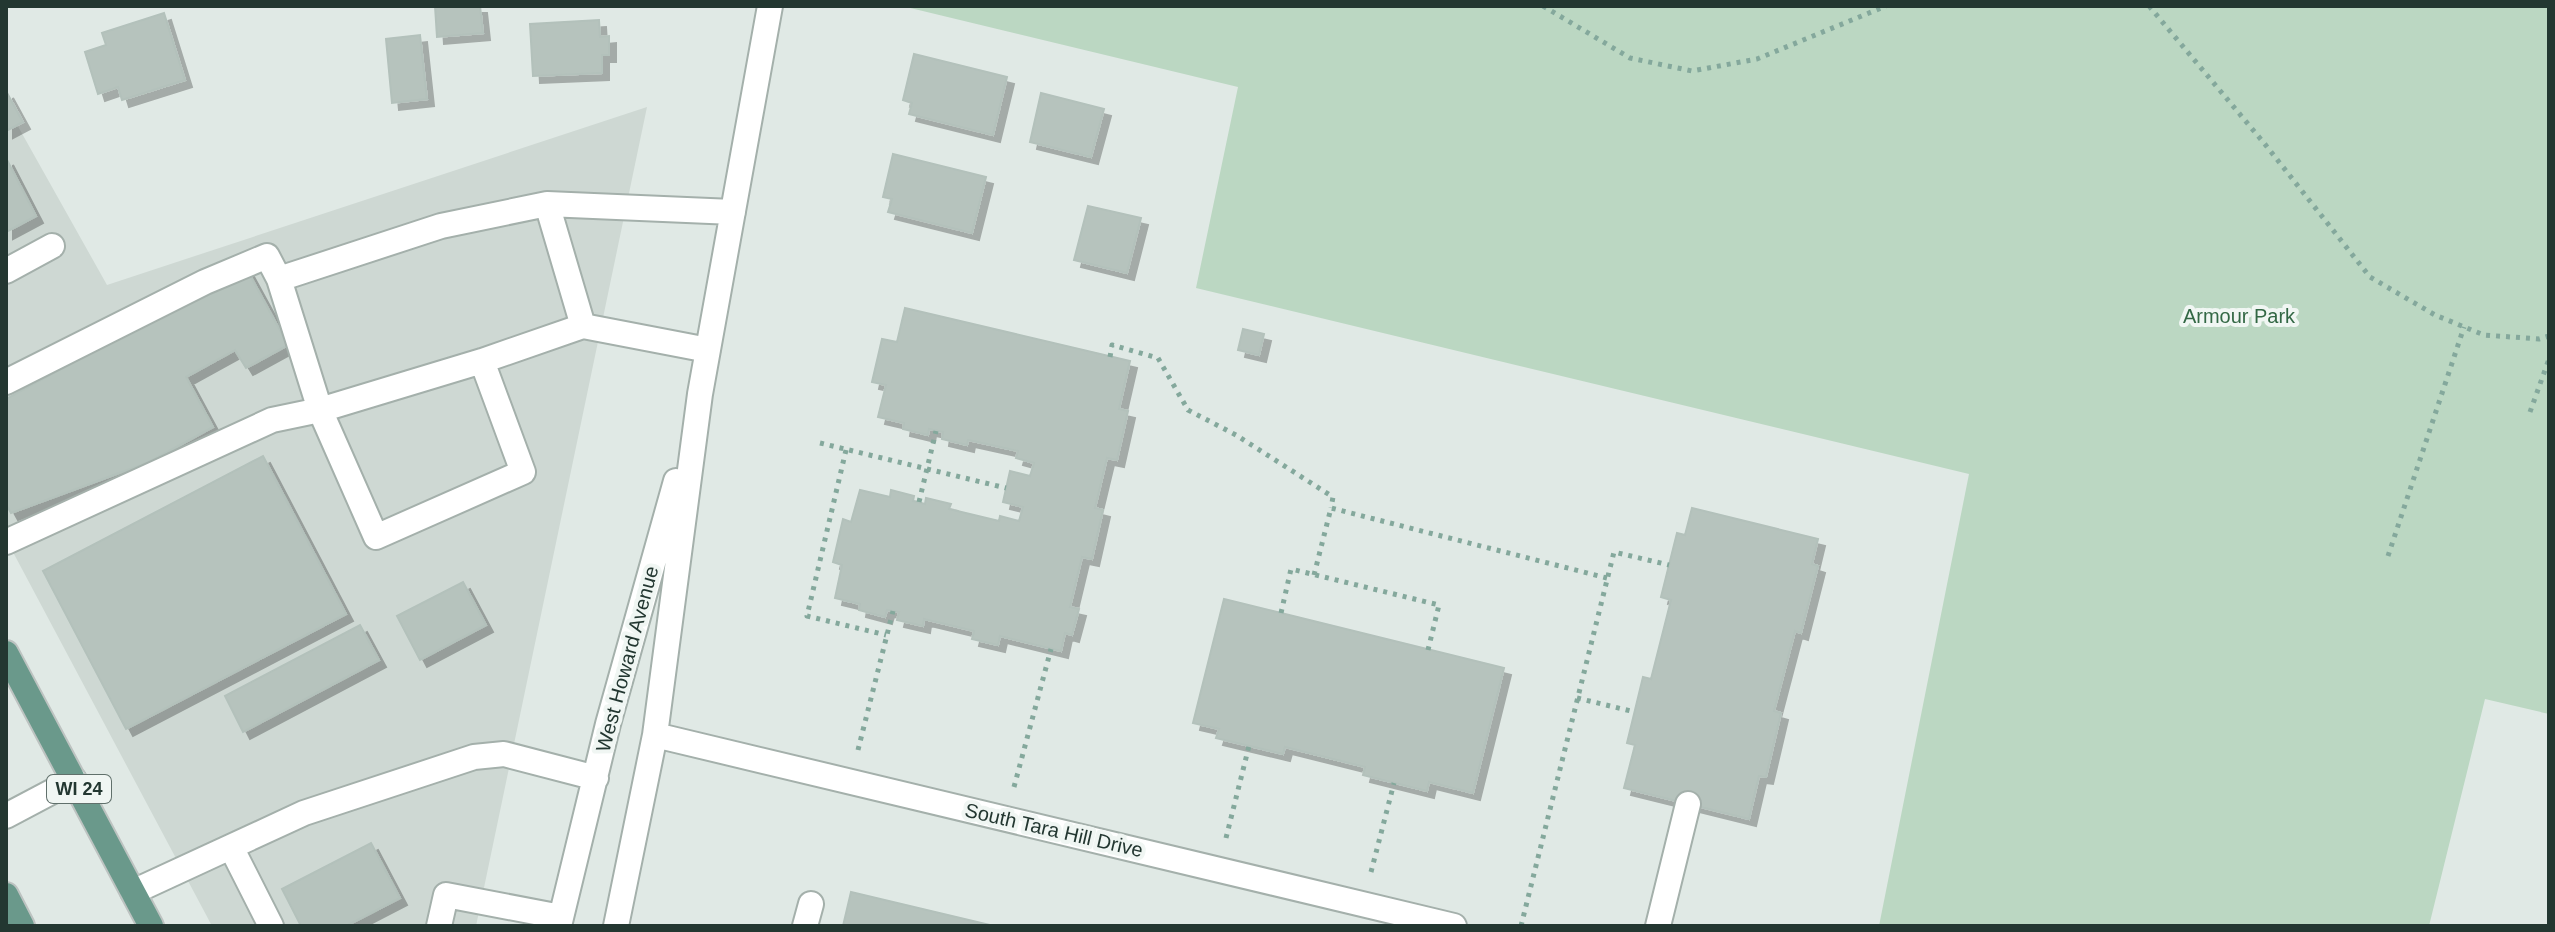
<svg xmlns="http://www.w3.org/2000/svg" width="2555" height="932" font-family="Helvetica,sans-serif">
  <defs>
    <filter id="shadow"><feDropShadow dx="7" dy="7" stdDeviation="0" flood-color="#0004"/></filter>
  </defs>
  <rect width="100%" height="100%" fill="#e0e9e5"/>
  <path fill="#ced8d3" d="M6 105 107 285 647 107 476 926H212L6 539Z"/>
  <path fill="#bbd7c2" d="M902 6H2549V714L2485 699 2429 926H1879L1969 474 1196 288 1238 87Z"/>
  <path fill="#b6c3bd" stroke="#b3c1bb" stroke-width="2" filter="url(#shadow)" d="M435 6H480L483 33 437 37Z
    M164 13 185 80 122 100 118 87 98 94 85 52 106 45 102 33Z
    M599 20 600 37 609 36V55H602V73L533 76 530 24Z
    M420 35 427 99 392 103 386 39Z
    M914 54 1007 77 993 135 909 114 912 103 903 100Z
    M6 91 23 122 6 131Z
    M1041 93 1104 109 1091 157 1030 142Z
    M893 154 986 177 972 233 888 212 892 199 883 197Z
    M6 158 36 216 6 232Z
    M1088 206 1141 218 1127 273 1074 260Z
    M246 268 288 345 246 368 235 350 186 377 213 427 149 462 11 513 6 504V399Z
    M905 308 1130 361 1119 409 1128 411 1117 460 1107 458 1095 508 1103 510 1092 559 1082 557 1070 607 1079 609 1072 635 1065 633 1061 651 1000 636 998 645 972 639 974 631 924 619 923 626 897 620 899 612 887 610 885 617 859 610 860 604 835 598 842 565 833 562 843 519 851 522 860 490 890 497 891 490 914 496 913 501 925 504 926 498 951 504 949 509 999 521 1000 516 1019 521 1023 507 1003 502 1010 471 1030 476 1034 463 1016 458 1018 451 968 440 967 445 942 439 943 432 929 429 928 435 903 429 904 423 878 417 886 385 872 382 882 339 897 342Z
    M1243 329 1264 334 1259 355 1238 350Z
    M263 456 346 614 126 729 43 571Z
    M1692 508 1818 539 1812 564 1818 566 1801 633 1795 631 1774 711 1781 713 1766 777 1759 776 1749 819 1624 788 1635 745 1627 743 1643 677 1651 679 1671 600 1661 597 1677 533 1685 535Z
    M463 582 486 625 420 660 397 616Z
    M1224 599 1504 668 1473 793 1429 782 1427 791 1363 775 1365 767 1285 747 1283 754 1216 738 1219 729 1193 723Z
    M360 625 379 660 243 732 225 696Z
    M371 843 400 898 346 926H301L282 889Z
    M851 892 994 926H843Z"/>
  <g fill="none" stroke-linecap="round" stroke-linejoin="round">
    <defs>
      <path id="minor" d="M547 204 583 326
        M6 271 52 246
        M279 279 441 226 547 204 733 212
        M482 361 523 472 376 537 320 410 482 361 583 326 708 350
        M6 382 205 282 267 256 279 279 320 410 272 420 6 542
        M655 735 1454 926
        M6 816 74 780
        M231 847 271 926
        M133 892 304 813 474 757 504 754 596 778
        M439 926 446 895 561 917
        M559 926 608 724 676 481
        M616 926 655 735 700 394 770 6
        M805 926 811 904
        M1658 926 1688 804"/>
      <path id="major" d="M6 653 151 926
        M6 895 22 926"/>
    </defs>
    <use href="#minor" stroke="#a4b0ab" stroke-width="28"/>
    <use href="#major" stroke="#bdc3c1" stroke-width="28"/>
    <path stroke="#84a89c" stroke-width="5" stroke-dasharray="4 6" stroke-linecap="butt" d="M1543 6 1630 58 1692 71 1757 59 1886 6
      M2149 6 2264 143 2370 277 2435 315 2484 335 2539 339 2549 336
      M1110 357 1112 345 1158 358 1188 410 1236 435 1333 497 1331 508
      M2530 412 2549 359
      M820 443 1006 488
      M846 450 807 616 886 635
      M919 502 936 431
      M2388 556 2464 327
      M1314 575 1331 508 1607 578
      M1281 613 1291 569 1439 605 1428 650
      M1577 698 1635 712
      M858 750 893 611
      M1014 787 1051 649
      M1226 838 1249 746
      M1371 872 1394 783
      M1521 926 1614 552 1669 565"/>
    <use href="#minor" stroke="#fff" stroke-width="24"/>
    <use href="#major" stroke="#6a998b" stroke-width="24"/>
  </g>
  <g text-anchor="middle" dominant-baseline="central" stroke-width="8" stroke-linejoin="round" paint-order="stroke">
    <rect fill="#f0f6f3" stroke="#60706b" stroke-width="2" x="47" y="775" width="64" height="28" rx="6"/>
    <g font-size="18" font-weight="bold" fill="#233731">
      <text x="79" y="789">WI 24</text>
    </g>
    <g font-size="20" fill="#336845" stroke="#f0f6f3">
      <text x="2239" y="316">Armour Park</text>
    </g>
    <g font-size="20" fill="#233731" stroke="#f0f6f3">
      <text transform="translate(627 659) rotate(-75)">West Howard Avenue</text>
      <text transform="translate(1054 830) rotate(13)">South Tara Hill Drive</text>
    </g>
  </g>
  <rect width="2555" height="932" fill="none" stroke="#233731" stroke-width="16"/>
</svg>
